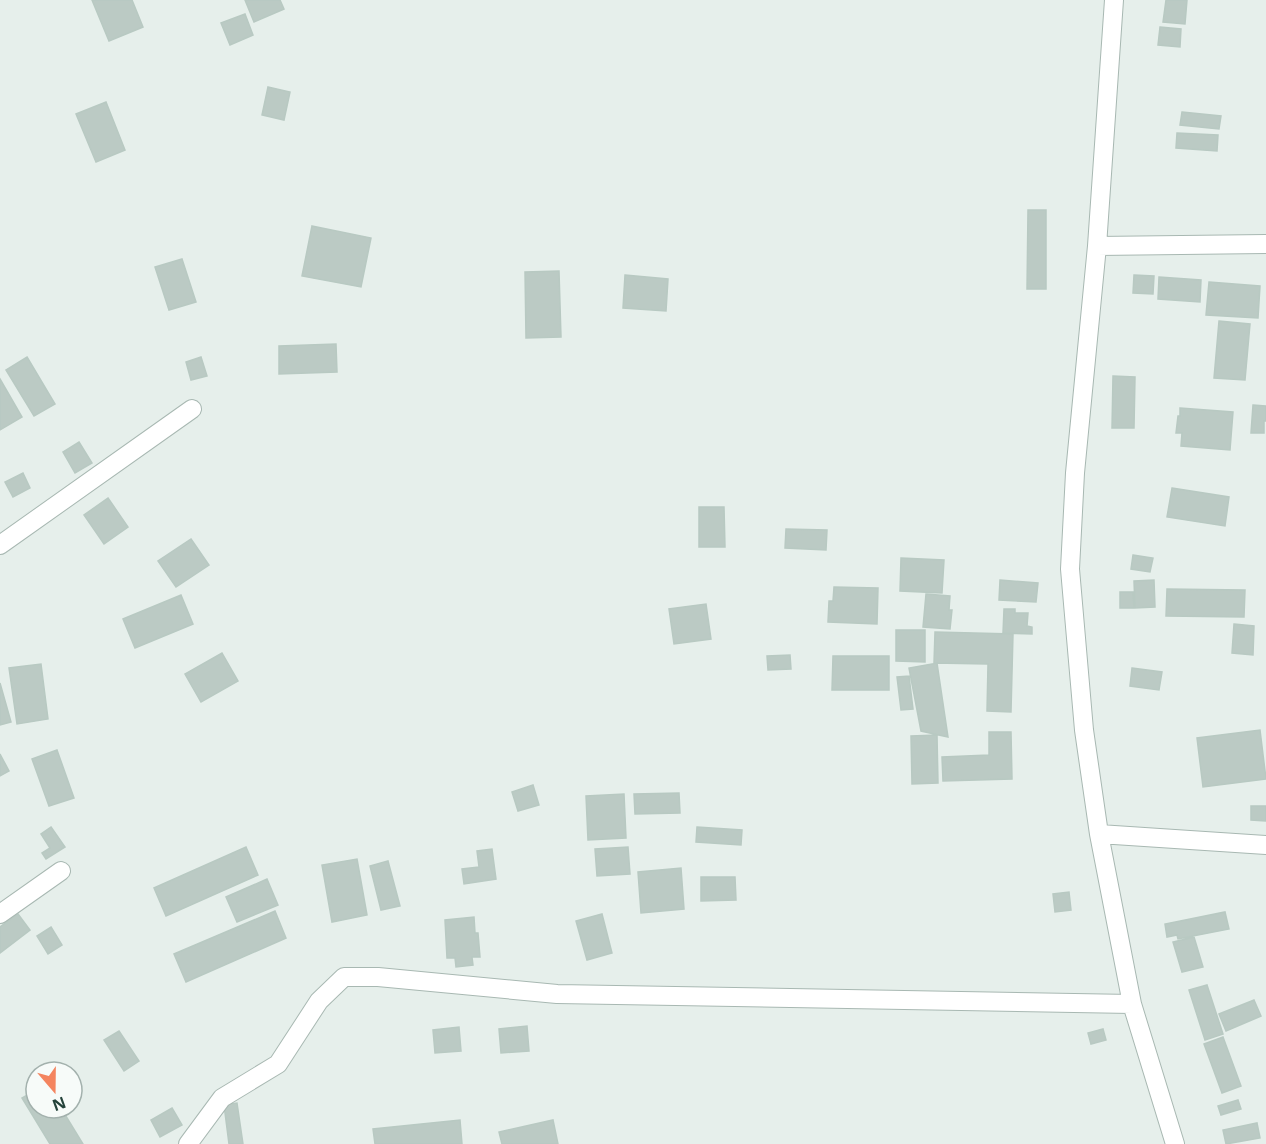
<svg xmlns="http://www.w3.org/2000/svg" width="1266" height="1144" font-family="'Noto Sans',sans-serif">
  <rect width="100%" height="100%" fill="#e6efeb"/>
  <path fill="#bbcac4" stroke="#b8c9c2" stroke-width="1.5" d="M92 0H132L143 27 109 41Z
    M245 0H280L284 9 254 22Z
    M1166 0H1187L1185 24 1163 22Z
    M245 14 253 35 230 45 221 23Z
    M1160 27 1181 29 1180 47 1158 45Z
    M268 87 290 92 284 120 262 115Z
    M106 102 125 150 96 162 76 114Z
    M1182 112 1221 116 1219 129 1180 125Z
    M1177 133 1218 135 1217 151 1176 148Z
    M1028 210H1046V289H1027Z
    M312 226 371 238 361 287 302 276Z
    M182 259 196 302 169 310 155 267Z
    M559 271 561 337 526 338 525 272Z
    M625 275 668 279 666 311 623 308Z
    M1134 275 1154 276 1153 294 1133 293Z
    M1159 277 1201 280 1200 302 1158 299Z
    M1209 282 1260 286 1258 318 1206 315Z
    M1219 321 1250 324 1245 380 1214 378Z
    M336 344 337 372 279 374V346Z
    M27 357 55 404 34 416 6 370Z
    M201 357 207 376 191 380 186 362Z
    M1113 376 1135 377 1134 428H1112Z
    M0 379 22 417 0 430Z
    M1253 405 1266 406V421H1264V433H1251Z
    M1180 408 1233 412 1230 450 1181 446 1182 433H1176L1178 416H1180Z
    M79 442 92 463 75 473 63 452Z
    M23 473 30 488 13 497 5 482Z
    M1172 488 1229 497 1225 526 1167 517Z
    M108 498 128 527 104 544 84 515Z
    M699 507H724L725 547H699Z
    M786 529 827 530 826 550 785 548Z
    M191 539 209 565 176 587 158 561Z
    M1133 555 1153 558 1150 572 1131 569Z
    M901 558 944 560 942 593 900 591Z
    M1000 580 1038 583 1036 602 999 600Z
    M1154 580 1155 607 1135 608 1134 581Z
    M834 587 878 588 877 624 828 622 829 601H833Z
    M1167 589 1245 590 1244 617 1166 616Z
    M1120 592H1133L1134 608H1120Z
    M926 594 950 596 949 610H952L950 629 923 627Z
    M181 595 193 624 135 648 123 619Z
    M706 604 711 639 674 644 669 609Z
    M1004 609H1015V613H1028L1027 626 1032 627V634L1003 633Z
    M1234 624 1254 626 1253 655 1232 653Z
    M896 630H925V662L896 661Z
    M935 632 1013 634 1011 712 987 711 988 664 934 663Z
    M222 653 238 681 201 702 185 674Z
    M790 655 791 669 768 670 767 656Z
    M833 656H889V690H832Z
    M937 663 948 737 921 731 909 668Z
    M41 664 48 719 17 724 9 668Z
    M1132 668 1162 672 1159 690 1130 686Z
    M909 676 913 709 901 710 897 677Z
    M0 683 11 722 0 725Z
    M1260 730 1266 779 1203 787 1197 738Z
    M989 732H1011L1012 779 943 781 942 757 989 755Z
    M937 735 938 783 912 784 911 736Z
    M57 750 74 798 49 806 32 759Z
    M0 754 9 771 0 776Z
    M533 785 539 805 518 811 512 792Z
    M679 793 680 813 635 814 634 794Z
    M624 794 626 838 588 840 586 796Z
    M1251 806H1266V821L1251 820Z
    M51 827 65 847 46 859 42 853 50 848 41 834Z
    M697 827 742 830 741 845 696 842Z
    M246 847 258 875 166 916 154 888Z
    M628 847 630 874 597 876 595 849Z
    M492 849 496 879 464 884 462 869 479 867 477 851Z
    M357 859 367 915 332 922 322 865Z
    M388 861 400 906 381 910 370 866Z
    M681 868 684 909 641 913 638 872Z
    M701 877H735L736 900 701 901Z
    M267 879 278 905 237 922 226 897Z
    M1069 892 1071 910 1055 912 1053 894Z
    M275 911 286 938 186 982 174 954Z
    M1225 912 1229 929 1178 939 1177 935 1167 937 1165 924Z
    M18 914 30 930 0 953V927Z
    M602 914 612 953 587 960 576 921Z
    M474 917 475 933H478L480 957H472L473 965 456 967 455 958H447L445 920Z
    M51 927 62 945 48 954 37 936Z
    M1194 937 1203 967 1182 972 1173 942Z
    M1207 985 1223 1034 1205 1040 1189 990Z
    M1254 1000 1261 1016 1226 1031 1219 1014Z
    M527 1026 529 1051 501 1053 499 1029Z
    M459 1027 461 1051 435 1053 433 1030Z
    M1103 1029 1106 1040 1091 1044 1088 1033Z
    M119 1031 139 1061 124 1071 104 1040Z
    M1223 1037 1241 1086 1222 1093 1204 1044Z
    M36 1090V1108H61L83 1144H50L22 1098Z
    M1238 1100 1241 1109 1221 1115 1218 1106Z
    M237 1103 243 1144H229L224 1105Z
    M172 1108 182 1125 160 1137 151 1120Z
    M460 1120 462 1144H375L373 1129Z
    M553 1120 558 1144H502L499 1132Z
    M1257 1123 1260 1138 1226 1144 1223 1130Z"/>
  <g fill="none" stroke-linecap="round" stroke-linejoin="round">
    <defs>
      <path id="minor" d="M1114 0 1097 246 1075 473 1070 569 1084 730 1099 834 1132 1004 1175 1144
        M1097 246 1266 244
        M0 545 192 409
        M1099 834 1266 845
        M0 914 61 871
        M188 1144 222 1098 278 1064 319 1001 344 977H378L557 994 1132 1004"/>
    </defs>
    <use href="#minor" stroke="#a8b8b2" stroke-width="20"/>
    <use href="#minor" stroke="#fff" stroke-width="18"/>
  </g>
  <g transform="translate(54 1090) rotate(160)"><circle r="28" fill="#f7fbf9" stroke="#a3b1ad" stroke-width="1.5"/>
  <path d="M0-4.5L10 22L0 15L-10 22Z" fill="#f4845f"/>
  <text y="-9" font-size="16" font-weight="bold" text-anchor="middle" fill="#24423a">N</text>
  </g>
</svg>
